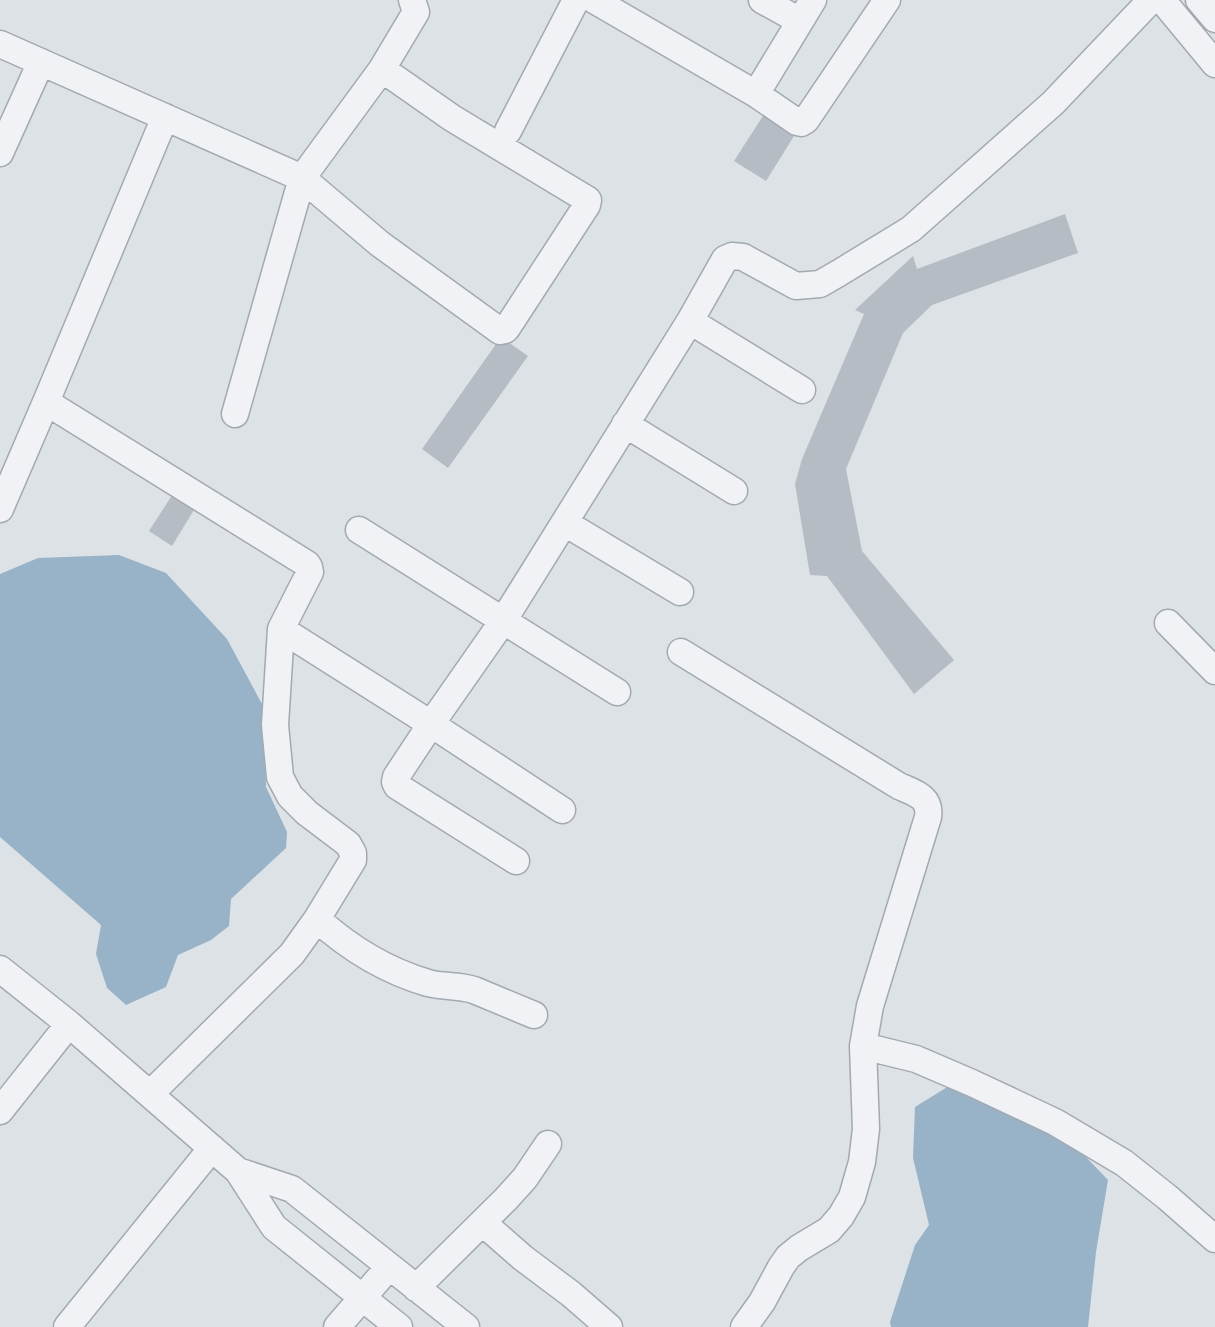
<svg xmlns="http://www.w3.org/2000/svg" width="1215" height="1327" font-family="Jost,sans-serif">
  <rect width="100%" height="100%" fill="#dde2e7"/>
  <path fill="#98b3c7" d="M119 555 166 573 227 639 269 717 275 733 265 757 266 787 287 832 286 848 231 899 229 926 211 940 178 955 166 987 126 1005 107 988 96 954 101 925 0 837V574L38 558Z
    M949 1086 1061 1139 1084 1155 1108 1180 1096 1252 1088 1327H891L890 1322 915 1245 929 1225 913 1158 915 1107Z"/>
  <path fill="#b5bcc3" d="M768 108 799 128 766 181 734 161Z
    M1065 214 1078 253 932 305 903 333 846 469 862 551 954 660 914 694 827 576 810 575 795 484 802 459 864 314 855 310 913 256 917 269Z
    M501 337 528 356 448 468 422 449Z
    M178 486 200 500 172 546 149 531Z"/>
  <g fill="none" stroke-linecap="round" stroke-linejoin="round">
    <defs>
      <path id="minor" d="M594 0 756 94 813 0
        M762 0 800 21
        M1162 0 1215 64
        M1199 0 1215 19
        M0 44 302 178 380 244 500 331 505 330 507 328 587 205 588 200 452 118 382 69 302 178 235 414
        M382 69 416 12 412 0
        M756 94 797 122 801 123 806 120 887 0
        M165 117 46 402 307 564 309 567 310 572 281 629 431 724 503 621 690 321 725 259 732 256 743 257 796 286 820 284 839 273 911 229 1053 103 1151 0
        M508 131 576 0
        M0 153 41 62
        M690 321 802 390
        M625 424 734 491
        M0 509 46 402
        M565 523 680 592
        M359 530 617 692
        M1168 623 1215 671
        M681 652 899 786C915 793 931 797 928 817L870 1006 863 1046 866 1129 862 1162 852 1197 841 1216 829 1230 799 1248 788 1257 781 1267 762 1302 744 1327
        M516 861 397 786 395 782 396 777 431 724 562 810
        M317 919C348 947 387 971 428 983 443 987 458 985 474 990L534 1015
        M0 969 69 1024 238 1171 274 1227 399 1327
        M863 1046 916 1059 972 1083 1055 1122 1124 1163 1167 1197 1215 1239
        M150 1094 292 954 317 919 353 860V853L348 844 307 813 290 796 280 777 275 725 281 629
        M0 1111 69 1024
        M238 1171 292 1189 466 1327
        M483 1223 523 1258 571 1294 609 1327
        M416 1288 506 1199 525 1178 548 1144
        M67 1327 212 1148
        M337 1327 389 1267"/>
    </defs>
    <use href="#minor" stroke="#a3a9b1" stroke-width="29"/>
    <use href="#minor" stroke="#f0f2f5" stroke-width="26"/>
  </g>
</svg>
